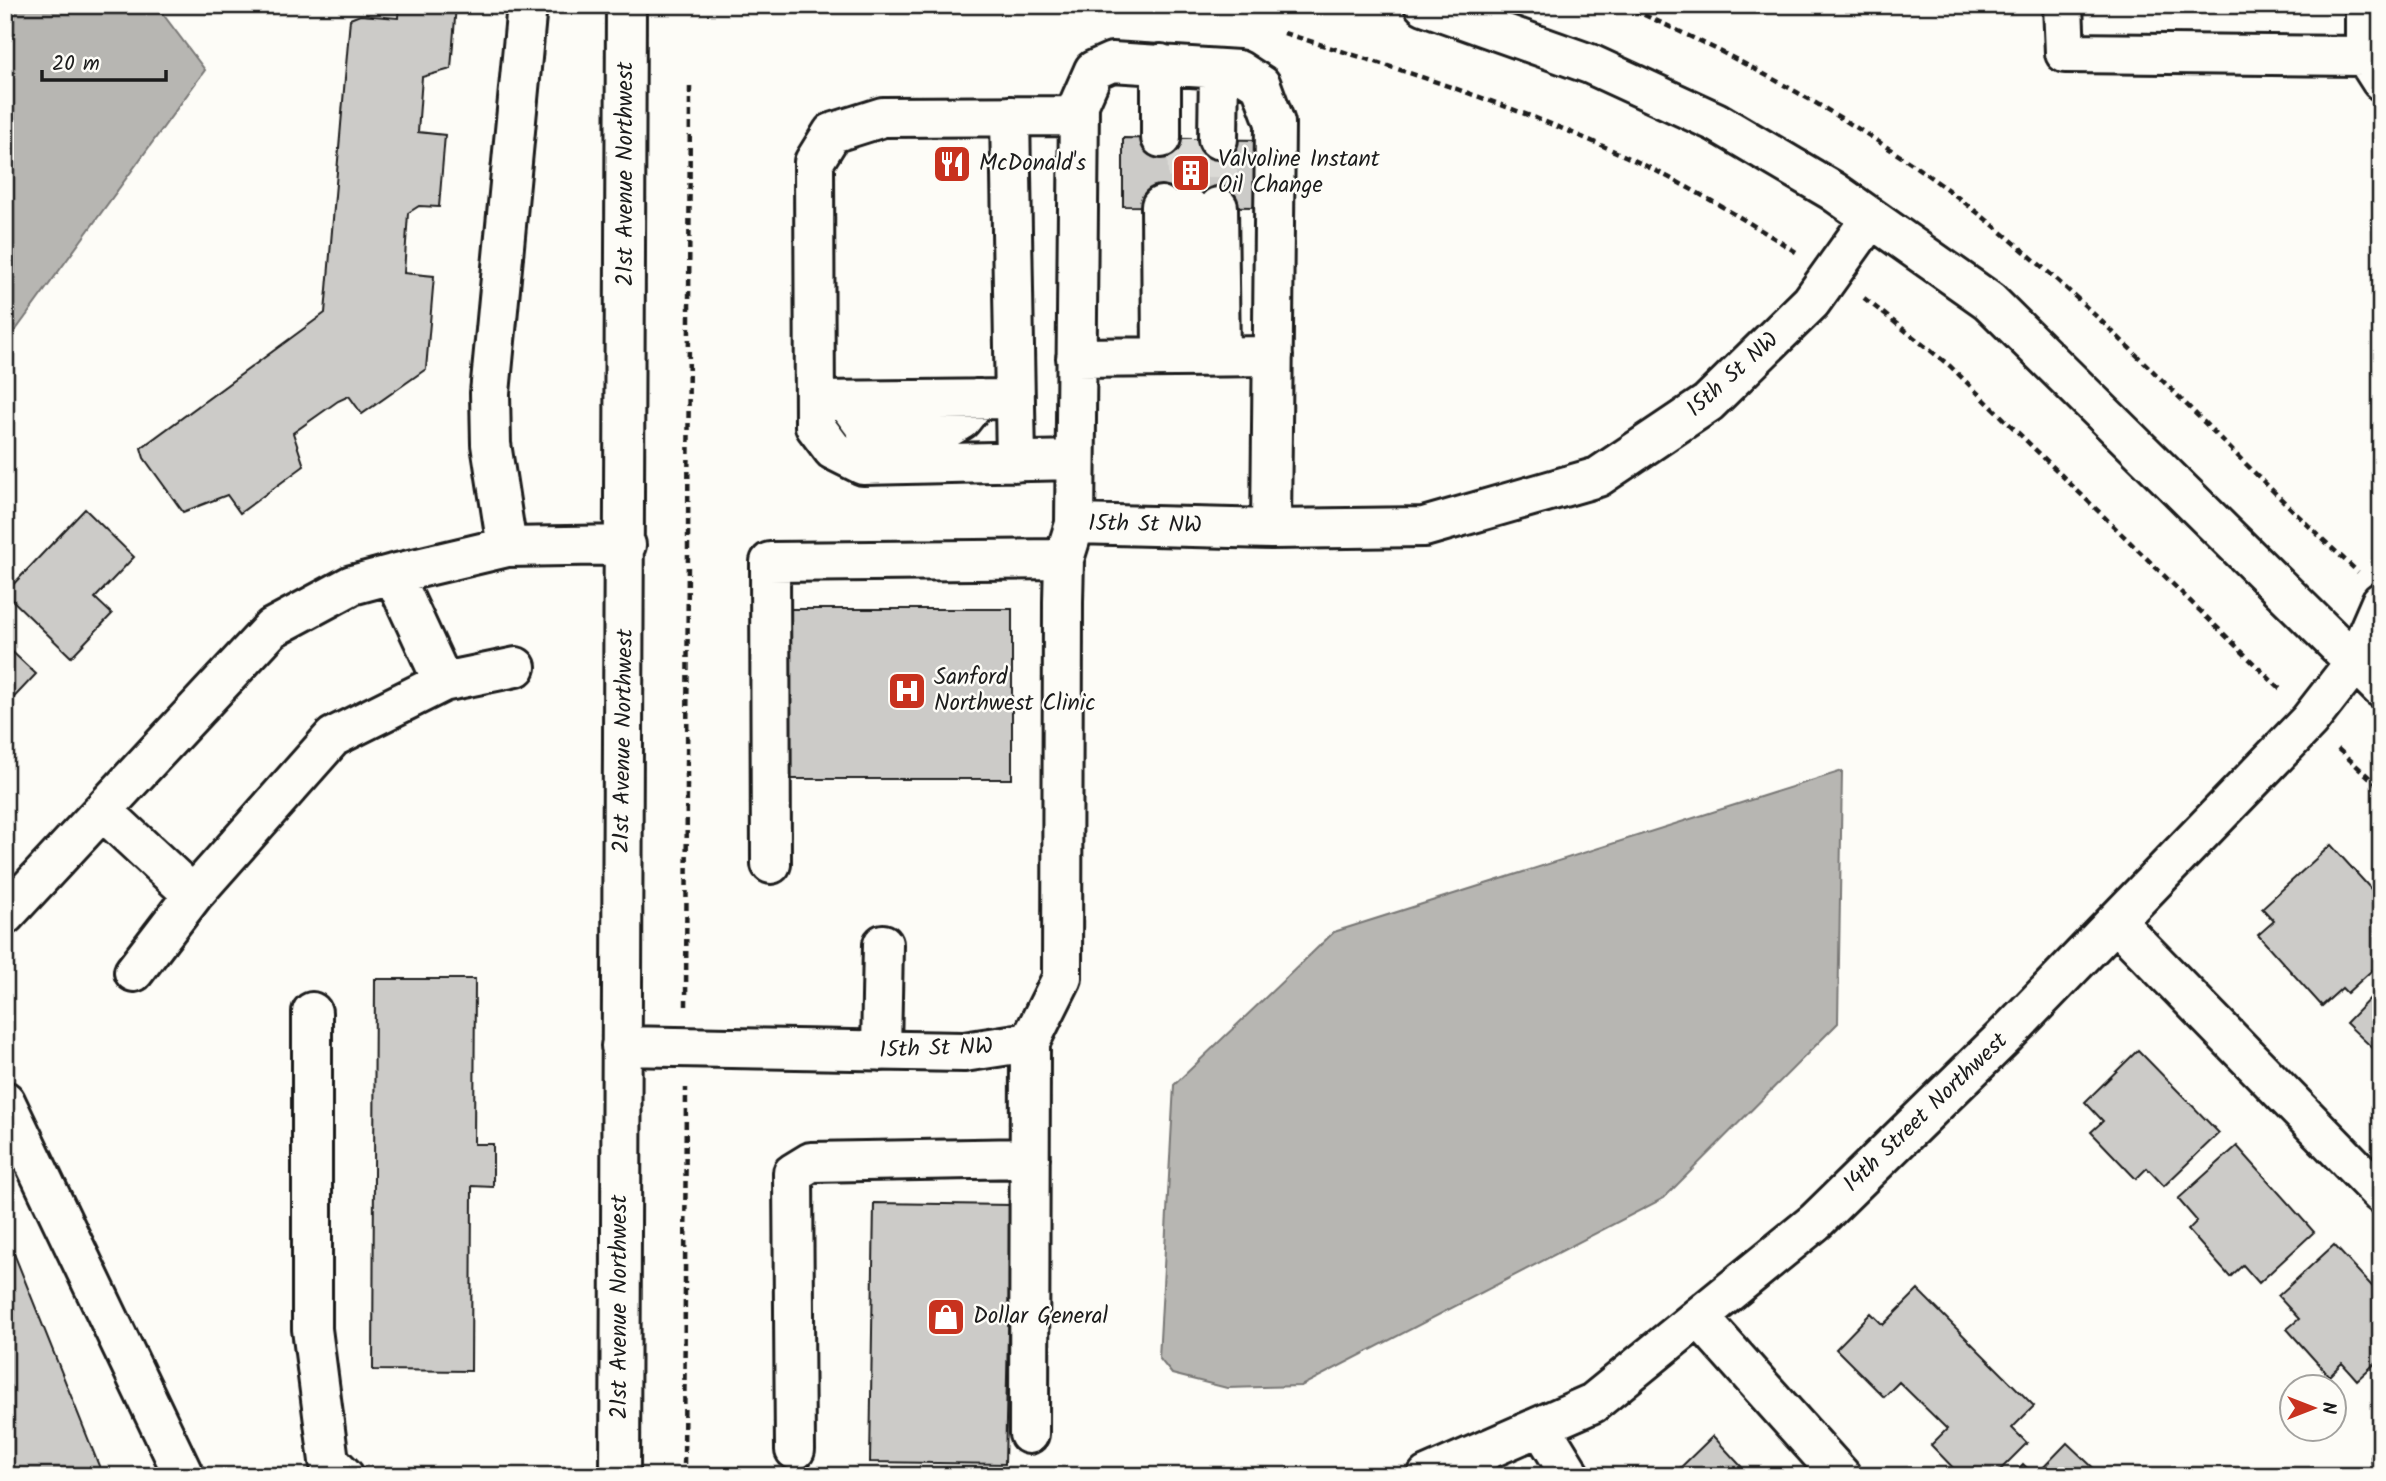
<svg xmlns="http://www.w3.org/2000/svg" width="2386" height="1481" font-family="Kalam,sans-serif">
  <rect width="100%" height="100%" fill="#fdfcf7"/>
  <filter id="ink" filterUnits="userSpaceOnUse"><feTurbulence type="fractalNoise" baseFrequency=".0143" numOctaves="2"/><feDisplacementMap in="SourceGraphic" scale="14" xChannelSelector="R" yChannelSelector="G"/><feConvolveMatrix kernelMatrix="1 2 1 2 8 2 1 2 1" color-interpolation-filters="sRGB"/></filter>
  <g filter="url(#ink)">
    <path fill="#b7b6b2" stroke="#797876" stroke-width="2" d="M5 5H156L205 70 5 345Z
      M1842 771 1838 1023 1664 1198 1301 1386 1227 1388 1172 1374 1159 1358 1174 1085 1334 932Z"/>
    <path fill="#cccbc8" stroke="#1c1c1c" stroke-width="2" d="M399 5H456L451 69 422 77 418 132 445 135 439 207 419 206 408 213 404 273 434 276 426 369 362 414 349 396 338 401 293 433 304 466 240 513 227 495 183 512 144 458 141 448 325 313 350 19 360 15 398 18Z
      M1123 138 1260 140 1259 207 1123 206Z
      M85 509 134 557 95 598 112 614 71 657 5 593Z
      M789 609H1012V779H789Z
      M5 645 36 674 5 707Z
      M2331 845 2381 900V962L2347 993 2342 988 2322 1006 2258 935 2274 921 2262 908Z
      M375 979H475L474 1144H493V1187L472 1186 471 1371 373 1370Z
      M2381 987V1056L2346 1023Z
      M2138 1050 2219 1133 2164 1186 2147 1168 2136 1179 2091 1132 2103 1121 2085 1102Z
      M2237 1146 2314 1232 2259 1283 2243 1265 2230 1277 2188 1230 2197 1221 2178 1199Z
      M874 1203 1011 1205 1005 1464 870 1462Z
      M5 1231 103 1476H5Z
      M2334 1245 2381 1296V1358L2357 1380 2342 1363 2329 1376 2287 1329 2299 1319 2278 1296Z
      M1918 1290 2034 1406 2012 1428 2027 1443 1994 1476H1961L1931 1445 1947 1429 1899 1382 1884 1397 1836 1349 1871 1313 1883 1325Z
      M1713 1436 1750 1476H1684L1678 1470Z
      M2067 1443 2102 1476H2035Z
      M2381 1456V1476H2373L2371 1457Z
      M2023 1464 2035 1476H2012Z"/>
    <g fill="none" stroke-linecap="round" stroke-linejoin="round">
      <path stroke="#dbdad6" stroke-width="38" stroke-dasharray="38 19" stroke-linecap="butt" d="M1186 139 1188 207
        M1218 139V207"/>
      <defs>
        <path id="minor" d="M1424 5 1590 64 1716 122 1833 191 1989 301 2381 688
          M2063 5 2065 53 2365 56 2381 81
          M2365 5V56
          M1161 64V138
          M1010 116 1016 462
          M1218 139 1219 69
          M1161 206 1162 357
          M1188 207 1192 357
          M1218 207 1220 356
          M1076 358 1273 356
          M815 401 1013 399
          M846 401 866 428 891 437 936 435 961 420 978 399
          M1075 460 863 465 833 450 815 426 814 162 832 133 883 117 1079 116
          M1075 524 1079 104 1094 70 1112 62 1238 70 1261 85 1275 123 1271 529
          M507 547 491 444 490 393 527 5
          M393 574 443 682
          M103 811 193 895
          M771 864 770 562 1064 559
          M5 915 272 628 352 585 393 574 507 547 626 545
          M2116 922 2381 1194
          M134 972 193 895 333 737 443 682 516 667
          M312 1012V1329L329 1461 344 1476
          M621 1046 964 1052 1030 1042 1062 978 1063 602 1064 559 1075 524 1271 529 1424 527 1598 477 1708 403 1811 302 1871 218
          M881 1051 883 944
          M5 1101 184 1476
          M1699 1317 1841 1476
          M1541 1427 1571 1476
          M1029 1434 1030 1042
          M795 1450 793 1173 811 1162 1030 1158
          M620 1476 626 5
          M1427 1476 1593 1403 1815 1222 2003 1038 2309 721 2355 662 2381 602"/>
      </defs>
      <use href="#minor" stroke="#1c1c1c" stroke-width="44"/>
      <path stroke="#1c1c1c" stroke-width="4.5" stroke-dasharray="7 5" stroke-linecap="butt" d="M1622 5C1737 56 1851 117 1952 193 2100 304 2222 448 2358 572
        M1284 33C1399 69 1515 105 1625 156 1684 183 1741 217 1796 252
        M1864 298 1950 366 2281 690
        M2338 749 2381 788
        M686 1006 690 86
        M684 1476 686 1088"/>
      <use href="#minor" stroke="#fdfcf7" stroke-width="38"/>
    </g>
  </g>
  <defs>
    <symbol id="restaurant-square" viewBox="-11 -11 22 22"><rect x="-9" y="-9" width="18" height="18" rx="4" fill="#c8321e" stroke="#fdfcf7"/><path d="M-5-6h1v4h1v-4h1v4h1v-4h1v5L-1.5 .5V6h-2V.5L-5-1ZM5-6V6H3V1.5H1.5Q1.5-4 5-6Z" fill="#fff"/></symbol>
    <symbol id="building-square" viewBox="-11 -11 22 22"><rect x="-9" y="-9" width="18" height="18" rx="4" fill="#c8321e" stroke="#fdfcf7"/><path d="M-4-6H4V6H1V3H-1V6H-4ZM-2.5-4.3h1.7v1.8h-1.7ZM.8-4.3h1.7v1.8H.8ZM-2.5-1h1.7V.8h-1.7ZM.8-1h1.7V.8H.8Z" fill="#fff"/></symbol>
    <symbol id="hospital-square" viewBox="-11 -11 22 22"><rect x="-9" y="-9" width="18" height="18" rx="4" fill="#c8321e" stroke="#fdfcf7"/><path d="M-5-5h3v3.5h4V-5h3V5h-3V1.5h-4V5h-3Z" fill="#fff"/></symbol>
    <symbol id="shop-square" viewBox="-11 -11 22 22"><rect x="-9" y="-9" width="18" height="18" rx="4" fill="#c8321e" stroke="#fdfcf7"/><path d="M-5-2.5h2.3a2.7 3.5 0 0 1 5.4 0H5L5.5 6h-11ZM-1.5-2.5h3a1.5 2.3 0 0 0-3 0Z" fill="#fff"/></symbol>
  </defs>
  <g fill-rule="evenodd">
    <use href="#restaurant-square" x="930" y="142" width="44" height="44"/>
    <use href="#building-square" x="1169" y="151" width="44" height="44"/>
    <use href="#hospital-square" x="885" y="669" width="44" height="44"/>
    <use href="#shop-square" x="924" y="1295" width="44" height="44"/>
  </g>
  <g text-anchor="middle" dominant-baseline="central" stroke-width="5" stroke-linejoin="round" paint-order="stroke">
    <g font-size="23" fill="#1c1c1c" stroke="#fdfcf7" text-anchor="start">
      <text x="1218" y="160">Valvoline Instant<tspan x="1218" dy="26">Oil Change</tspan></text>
      <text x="979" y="164">McDonald's</text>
      <text x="934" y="678">Sanford<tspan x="934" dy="26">Northwest Clinic</tspan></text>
      <text x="973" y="1317">Dollar General</text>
    </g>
    <g font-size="23" fill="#1c1c1c" stroke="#fdfcf7">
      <text transform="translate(626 174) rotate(-90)">21st Avenue Northwest</text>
      <text transform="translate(1733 375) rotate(-42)">15th St NW</text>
      <text transform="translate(1145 525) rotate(1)">15th St NW</text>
      <text transform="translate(624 741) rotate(-89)">21st Avenue Northwest</text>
      <text transform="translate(936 1049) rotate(-2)">15th St NW</text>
      <text transform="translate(1926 1113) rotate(-44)">14th Street Northwest</text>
      <text transform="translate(620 1307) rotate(-90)">21st Avenue Northwest</text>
    </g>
  </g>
  <rect width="2386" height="1481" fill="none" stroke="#fdfcf7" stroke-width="28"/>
  <rect x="14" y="14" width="2358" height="1453" fill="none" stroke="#1c1c1c" stroke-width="2.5" filter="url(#ink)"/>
  <g transform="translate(2313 1408) rotate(90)"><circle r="33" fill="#fdfcf7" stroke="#a3a29f" stroke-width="2"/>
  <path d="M0-5L12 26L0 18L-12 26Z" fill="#c8321e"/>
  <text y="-10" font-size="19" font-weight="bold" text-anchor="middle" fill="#1c1c1c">N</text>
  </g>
  <path d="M42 70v10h124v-10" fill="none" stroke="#1c1c1c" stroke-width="3.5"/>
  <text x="52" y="70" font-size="21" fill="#1c1c1c" stroke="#fdfcf7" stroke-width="5" paint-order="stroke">20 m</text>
</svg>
